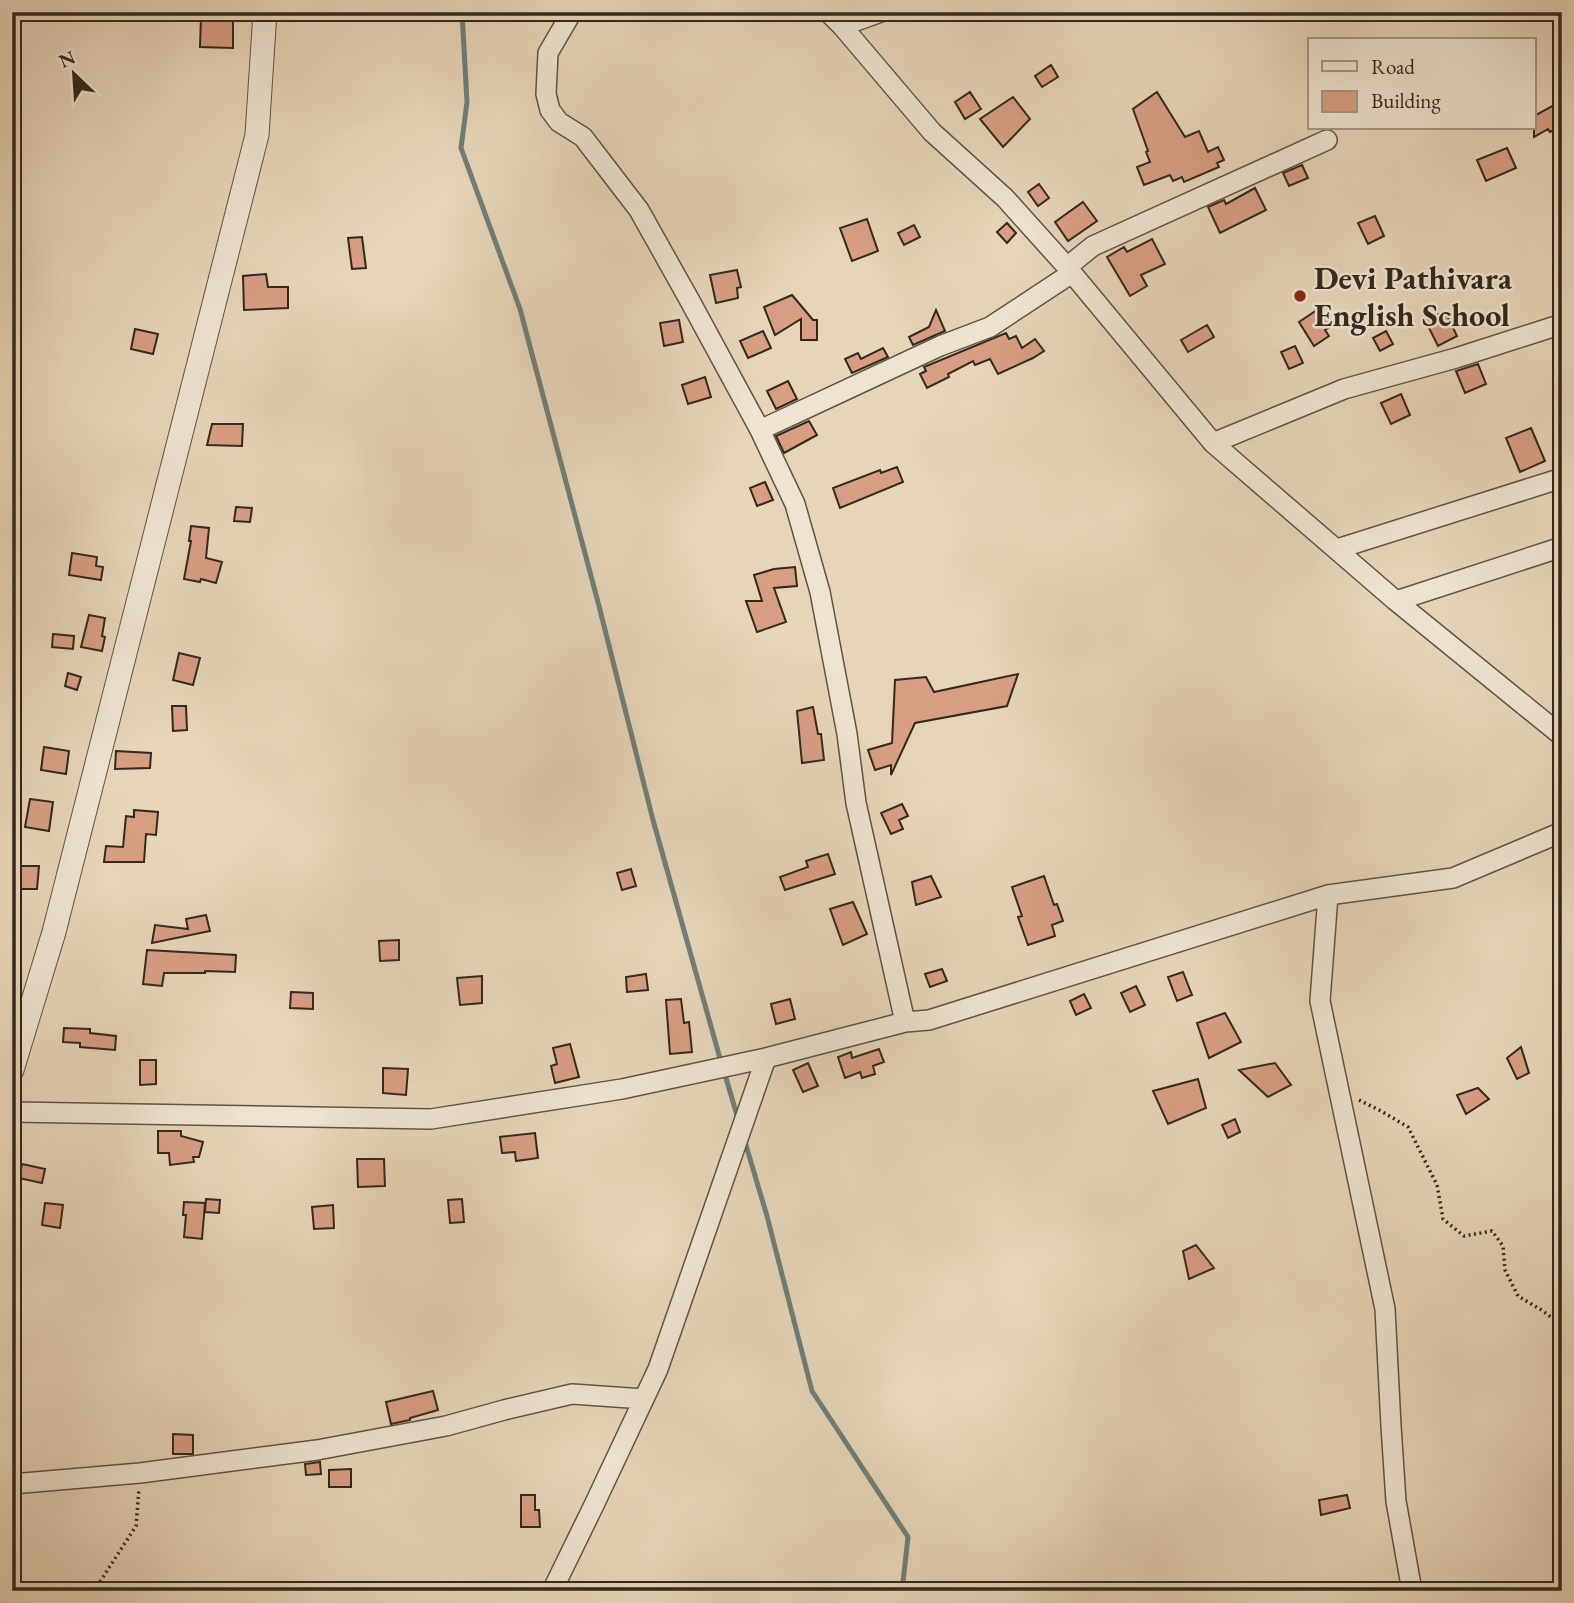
<svg xmlns="http://www.w3.org/2000/svg" width="1574" height="1603" font-family="'EB Garamond',serif">
  <rect width="100%" height="100%" fill="#e7d5b9"/>
  <filter id="stains"><feTurbulence type="fractalNoise" baseFrequency=".00286" numOctaves="4"/><feColorMatrix values="0 0 0 0 .2 0 0 0 0 .09 0 0 0 0 .02 0 0 0 .5 -.17"/></filter>
  <radialGradient id="worn" r=".72"><stop offset=".6" stop-color="#630" stop-opacity="0"/><stop offset="1" stop-color="#630" stop-opacity=".3"/></radialGradient>
  <g fill="none" stroke-linecap="round" stroke-linejoin="round">
    <path stroke="#707e7a" stroke-width="5" d="M462 12 467 102 461 148 520 309 599 606 653 820 721 1062
      M724 1071 738 1119
      M745 1142 767 1216 812 1391 908 1537 902 1591"/>
  </g>
  <path fill="#d89e84" stroke="#32291d" stroke-width="2" d="M201 17 233 18V48L200 47Z
    M1051 65 1058 77 1042 87 1035 76Z
    M970 92 981 109 965 119 955 102Z
    M1157 92 1185 137 1199 131 1208 152 1218 147 1224 160 1217 163 1219 167 1184 182 1182 177 1173 181 1170 175 1144 185 1137 167 1150 162 1146 152 1148 151 1133 109Z
    M1013 97 1030 119 1003 147 980 119Z
    M1554 105 1562 118V126L1550 132 1548 129 1534 137V116Z
    M1507 148 1516 168 1486 181 1477 160Z
    M1302 165 1308 178 1289 186 1283 173Z
    M1039 184 1049 198 1038 206 1028 192Z
    M1255 188 1266 210 1220 233 1208 207 1224 200 1226 204Z
    M1083 202 1097 221 1068 241 1055 222Z
    M1375 216 1384 236 1368 244 1358 223Z
    M867 219 878 251 852 261 840 228Z
    M1007 223 1016 233 1007 243 997 232Z
    M914 225 920 237 904 245 898 233Z
    M362 237 366 268 352 269 348 238Z
    M1152 239 1165 264 1141 275 1147 286 1130 296 1107 257 1124 247 1127 252Z
    M737 270 741 287 737 288 738 298 716 303 710 275Z
    M266 274 268 287H288V308L244 310 243 276Z
    M792 295 813 320H817V340H801V319L775 335 764 307Z
    M1320 308 1332 326 1325 330 1329 336 1314 346 1299 322Z
    M936 310 945 331 913 345 909 337 929 327Z
    M1445 311 1457 336 1438 346 1425 320Z
    M679 320 683 342 664 346 660 323Z
    M1207 325 1214 337 1188 352 1181 340Z
    M135 329 158 334 153 354 131 349Z
    M763 331 771 348 748 358 740 341Z
    M1386 331 1393 344 1380 351 1373 338Z
    M1006 333 1009 339 1016 336 1022 348 1035 339 1044 351 1033 358 998 374 990 359 975 365 973 361 948 374 949 377 927 388 920 374 926 371 924 367Z
    M1295 346 1303 363 1289 369 1281 352Z
    M883 348 888 357 852 373 845 359 858 353 861 359Z
    M1478 364 1486 384 1465 393 1456 371Z
    M705 377 711 397 688 404 682 385Z
    M788 381 797 399 776 409 767 391Z
    M1401 394 1410 415 1391 424 1381 403Z
    M809 421 817 435 784 453 776 436Z
    M212 424H243L242 446 207 445Z
    M1531 428 1545 461 1520 472 1506 438Z
    M897 467 903 482 840 508 833 488 880 470 881 473Z
    M765 482 773 500 757 506 750 488Z
    M236 507 252 508 250 522 234 521Z
    M191 526 209 528 206 558 222 562 216 583 201 579 200 582 184 579 191 541H189Z
    M72 553 97 557 96 566 103 567 101 580 69 575Z
    M795 567 797 586 774 588 786 622 757 632 746 601H762L754 575 774 569Z
    M89 615 105 618 102 636 105 637 102 651 81 647Z
    M53 634 74 636 73 649 52 647Z
    M179 653 200 658 193 685 173 680Z
    M68 673 81 677 77 690 65 686Z
    M1018 674 1007 706 915 723 891 775V765L875 770 868 750 892 743 895 680 926 677 934 692Z
    M172 706H186L187 730 173 731Z
    M813 707 818 734H821L824 760 802 763 797 711Z
    M44 747 69 751 66 774 41 770Z
    M116 751 151 753 150 768 115 769Z
    M30 799 53 802 49 831 25 827Z
    M902 804 908 816 899 820 903 829 891 834 881 813Z
    M134 810 158 812 156 835 146 834 144 862H104L106 846 123 847 126 816 134 817Z
    M828 854 835 874 785 890 780 877 808 867 806 861Z
    M17 866H39L37 889H15Z
    M631 869 636 886 622 890 617 873Z
    M931 876 941 897 916 905 912 882Z
    M1044 876 1054 905 1057 904 1063 921 1052 925 1055 936 1028 945 1018 917 1022 916 1012 887Z
    M853 902 867 934 843 945 830 909Z
    M206 915 210 931 152 943 155 925 188 929 186 919Z
    M399 940V960L380 961 379 941Z
    M147 950 236 955 235 972 205 971V973H164L162 986 143 984Z
    M942 969 947 981 930 987 925 974Z
    M1183 972 1192 995 1177 1001 1168 977Z
    M646 974 648 990 627 992 626 977Z
    M482 976V1003L460 1005 457 978Z
    M1136 986 1145 1005 1130 1012 1121 993Z
    M291 992 313 993V1009L290 1008Z
    M1084 994 1091 1008 1076 1015 1070 1001Z
    M681 999 684 1023 689 1022 692 1052 670 1054 666 1000Z
    M790 999 795 1019 776 1024 771 1004Z
    M1225 1013 1241 1042 1209 1058 1197 1023Z
    M64 1028 90 1029V1033L116 1036 115 1050 80 1047V1043L63 1042Z
    M570 1044 579 1077 555 1083 551 1066 557 1064 553 1048Z
    M1521 1047 1529 1073 1517 1079 1507 1058Z
    M879 1049 884 1062 873 1066 875 1074 862 1078 860 1072 845 1078 838 1057 851 1052 852 1058Z
    M140 1060H156V1084L140 1085Z
    M808 1063 818 1086 803 1092 793 1070Z
    M1275 1063 1291 1085 1268 1097 1239 1070Z
    M383 1068 408 1069 406 1095 383 1093Z
    M1198 1079 1206 1108 1168 1124 1153 1091Z
    M1478 1088 1489 1099 1466 1114 1457 1095Z
    M1235 1119 1240 1132 1228 1138 1222 1125Z
    M158 1131H181V1136L203 1142 199 1157H193L194 1162 170 1165 169 1153H158Z
    M535 1133 538 1158 516 1161 515 1152 502 1153 500 1137Z
    M357 1159H384L385 1186 358 1187Z
    M22 1164 45 1169 42 1183 19 1178Z
    M206 1199 220 1200 219 1213 205 1212Z
    M462 1199 464 1222 450 1223 448 1200Z
    M184 1202 205 1203 202 1239 184 1237 186 1215H183Z
    M45 1203 63 1205 60 1228 42 1225Z
    M333 1205 334 1228 314 1229 312 1207Z
    M1196 1245 1214 1268 1189 1279 1183 1251Z
    M433 1391 438 1410 410 1418V1420L391 1424 386 1402Z
    M173 1434 193 1435V1454H173Z
    M320 1462 321 1474 306 1475 305 1464Z
    M351 1469V1487H329V1470Z
    M521 1495H535V1510H539L540 1527H521Z
    M1347 1495 1350 1508 1321 1515 1319 1500Z"/>
  <g fill="none" stroke-linecap="round" stroke-linejoin="round">
    <defs>
      <path id="minor" d="M572 12 548 53 546 94 550 110 559 122 583 137 639 210 690 301 760 430 795 504 820 592 847 734 856 803 905 1022
        M828 12 842 26 932 132 1005 198 1067 267 1213 443 1396 601 1562 736
        M842 26 881 12
        M1067 267 1093 246 1327 140
        M760 430 940 346 990 327 1072 273
        M1213 443 1344 389 1456 358 1562 324
        M1337 549 1562 478
        M1396 601 1562 547
        M1328 895 1320 1001 1385 1309 1391 1426 1396 1501 1412 1591
        M12 1112 431 1119 622 1089 766 1058 905 1022 929 1020 1328 895 1453 878 1562 832
        M12 1484 140 1473 317 1450 446 1426 504 1410 572 1394 644 1399
        M552 1591 594 1505 658 1369 766 1058"/>
      <path id="tertiary" d="M12 1070 54 932 257 135 265 12"/>
    </defs>
    <use href="#minor" stroke="#5f5444" stroke-width="22"/>
    <use href="#tertiary" stroke="#5f5444" stroke-width="25"/>
    <path stroke="#32291d" stroke-width="3.5" stroke-dasharray="2 3.5" stroke-linecap="butt" d="M1359 1100 1381 1111 1408 1127 1437 1185 1443 1219 1464 1236 1492 1231 1503 1246 1505 1270 1518 1296 1543 1311 1556 1321V1355L1562 1358
      M94 1591 136 1526 139 1489"/>
    <use href="#minor" stroke="#efe4d2" stroke-width="19"/>
    <use href="#tertiary" stroke="#efe4d2" stroke-width="23"/>
  </g>
  <circle fill="#8f2418" stroke="#efe4d2" stroke-width="2.5" cx="1300" cy="296" r="7"/>
  <g text-anchor="middle" dominant-baseline="central" stroke-width="5" stroke-linejoin="round" paint-order="stroke">
    <g font-size="32" font-weight="bold" fill="#32291d" stroke="#efe4d2" text-anchor="start">
      <text x="1314" y="278">Devi Pathivara<tspan x="1314" dy="37">English School</tspan></text>
    </g>
  </g>
  <rect width="1574" height="1603" fill="none" stroke="#e7d5b9" stroke-width="42"/>
  <rect x="14" y="14" width="1546" height="1575" fill="none" stroke="#32291d" stroke-width="3.5"/>
  <rect x="21" y="21" width="1532" height="1561" fill="none" stroke="#32291d" stroke-width="2"/>
  <rect x="1308" y="38" width="228" height="91" fill="#efe4d2" stroke="#a3998a" stroke-width="2"/>
  <rect x="1322" y="61" width="35" height="10" fill="#efe4d2" stroke="#a3998a" stroke-width="2"/>
  <text x="1371" y="74" font-size="21" fill="#32291d">Road</text>
  <rect x="1322" y="91" width="35" height="21" fill="#d89e84" stroke="#a3998a" stroke-width="2"/>
  <text x="1371" y="108" font-size="21" fill="#32291d">Building</text>
  <g transform="translate(74 74) rotate(335)" stroke="#efe4d2" stroke-width="5" paint-order="stroke">
  <path d="M0-5L12 26L0 18L-12 26Z" fill="#32291d"/>
  <text y="-10" font-size="19" font-weight="bold" text-anchor="middle" fill="#32291d">N</text>
  </g>
  <rect width="100%" height="100%" filter="url(#stains)"/>
  <rect width="100%" height="100%" fill="url(#worn)"/>
</svg>
